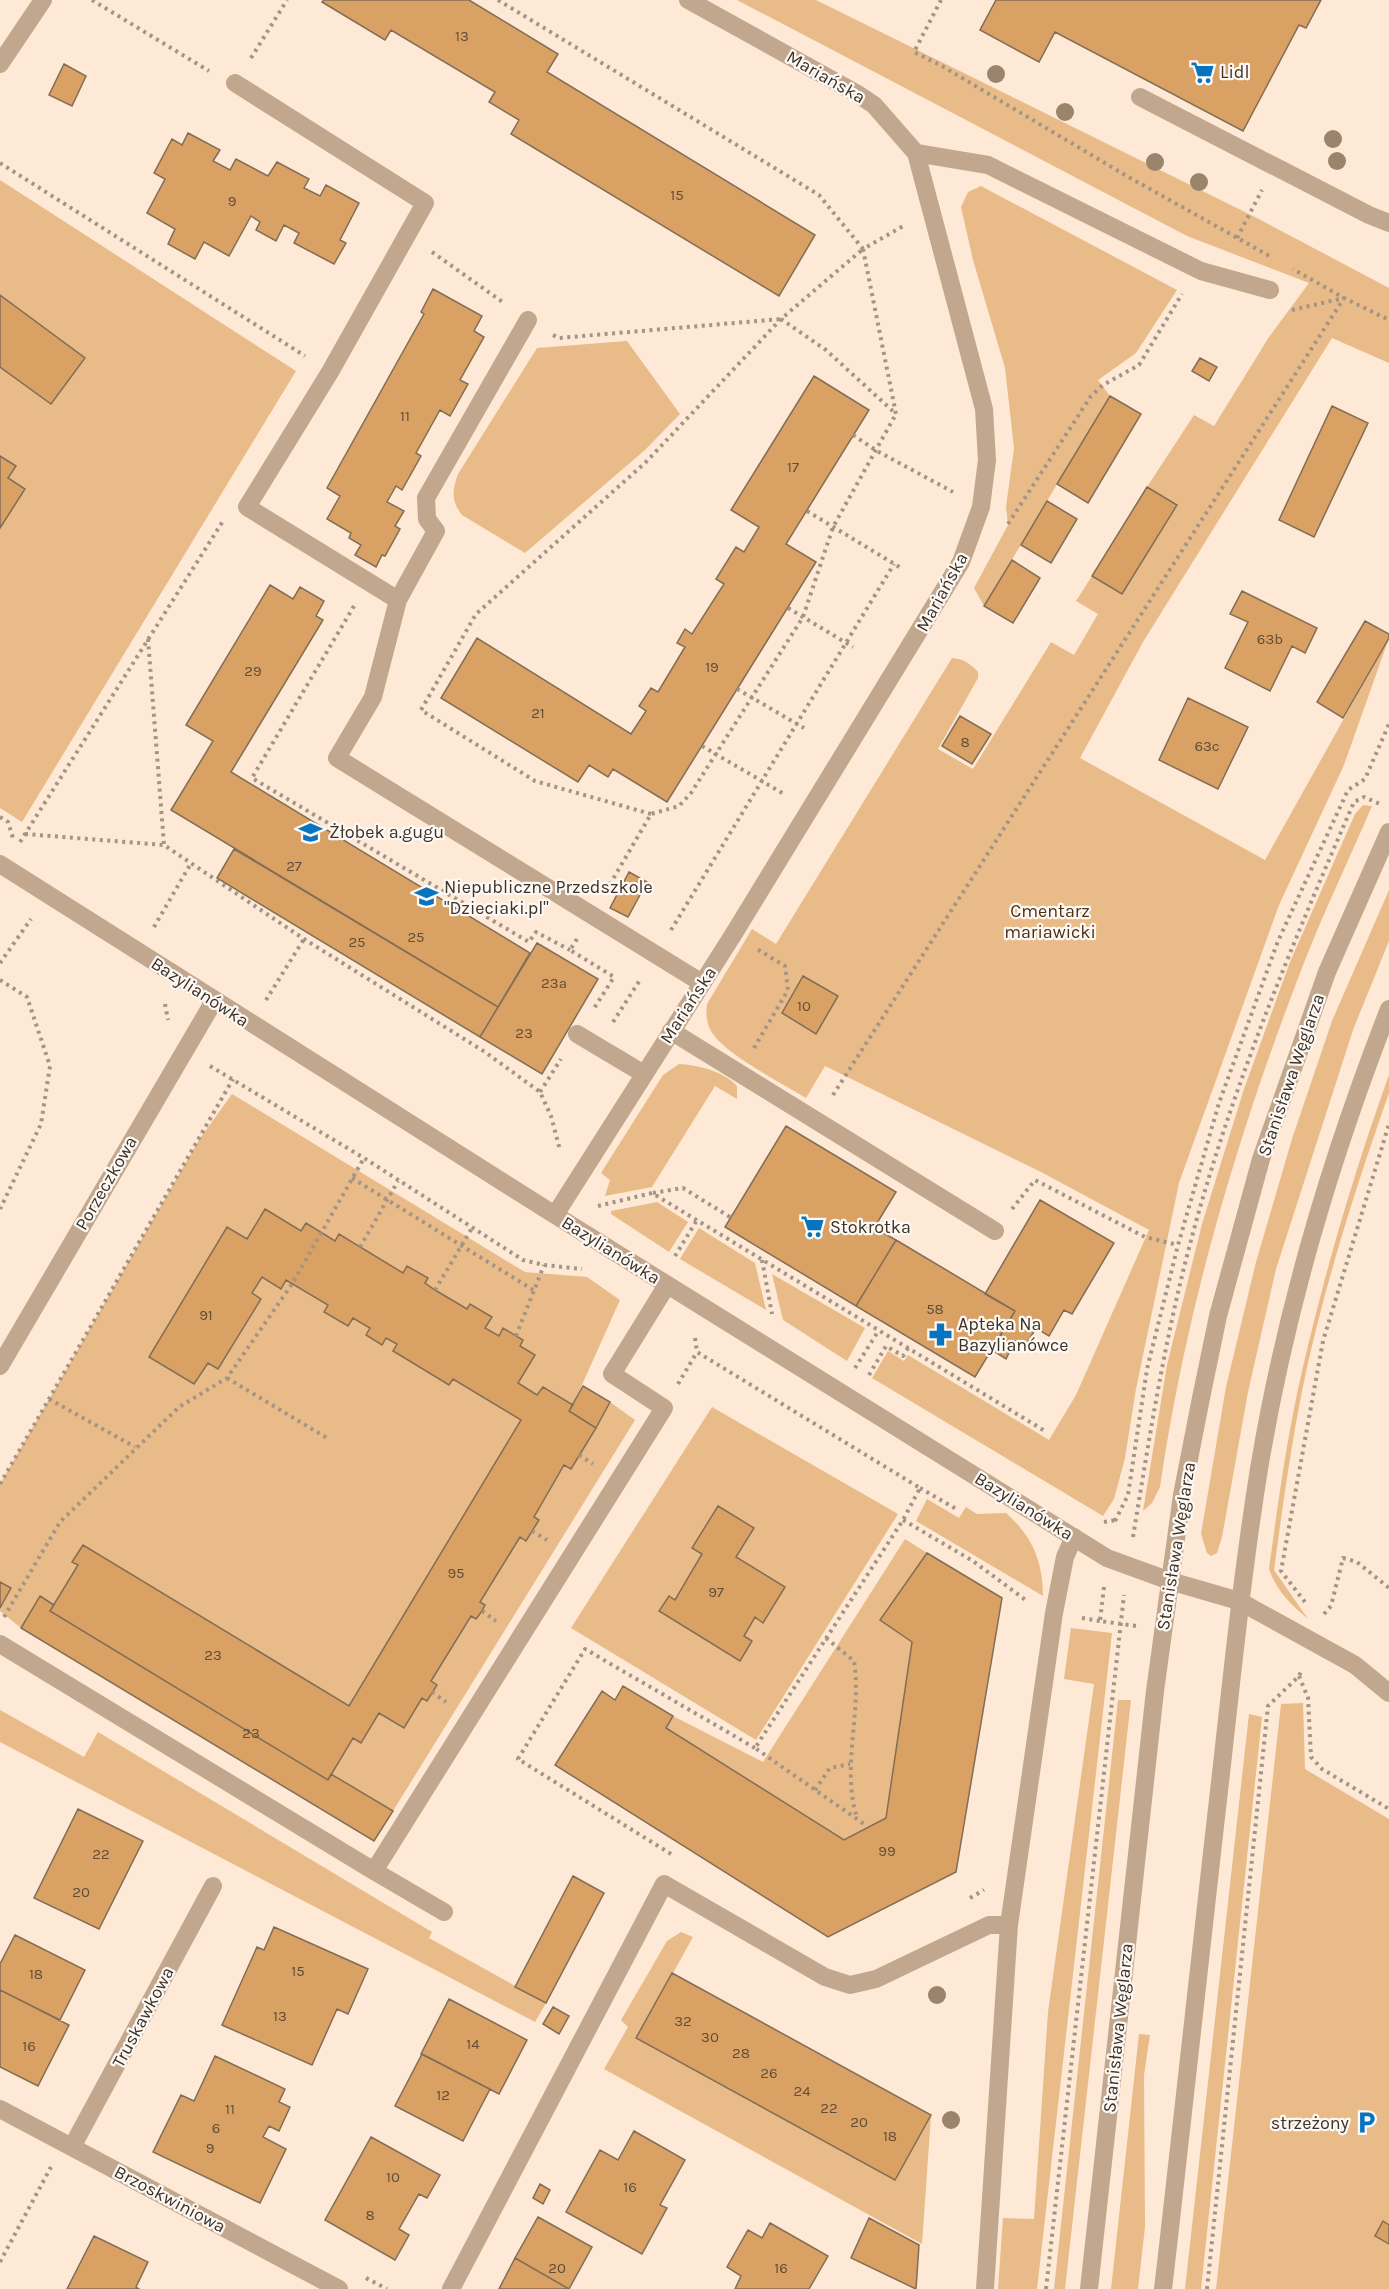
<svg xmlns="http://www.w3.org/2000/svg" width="1389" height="2289" font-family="Karla,sans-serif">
  <rect width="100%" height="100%" fill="#fde9d5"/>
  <path fill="#e9bb89" d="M737 0H816L1255 217 1389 288V363L1332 338 1143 642 1080 758 1265 860 1389 638 1344 765 1279 905 1179 1183 1136 1389 1125 1458 1114 1499 1103 1516 872 1378 888 1351 904 1361 908 1355 1049 1440 1076 1395 1149 1230 1041 1172 825 1066 806 1098C782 1083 724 1054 711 1031 706 1022 706 1014 707 1004L752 929 776 944 952 658C963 659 970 663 978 672V678L938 749 973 769 1051 642 1074 655 1098 614 1076 601 1092 576 1122 594 1177 506 1147 487 1194 415 1214 426 1269 337 1309 283 1187 236Z
    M0 180 296 371 22 822 0 808Z
    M981 186 1177 290 1136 353 1098 380 1110 396 984 606 974 588 1008 525 1006 507 1014 448 1005 368 973 260 961 207 968 192Z
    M627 341 680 414 645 450 525 553 462 515C451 501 452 491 458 474L537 348Z
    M1363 805 1372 806C1349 860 1323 913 1302 968 1237 1136 1186 1309 1160 1487L1152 1503 1143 1511 1167 1365 1202 1224 1244 1089 1290 962 1355 814Z
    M1389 890V941L1353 1030 1276 1269 1248 1392 1222 1537 1217 1553 1211 1556 1207 1553 1201 1534 1226 1387 1256 1262 1292 1139 1332 1021Z
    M679 1064C697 1065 724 1071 737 1086V1099L715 1086 652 1187 605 1196 610 1180 601 1173 663 1075Z
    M1389 1075V1093C1357 1184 1327 1277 1306 1372 1292 1437 1283 1504 1274 1570L1308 1619C1291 1605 1276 1590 1269 1569 1278 1503 1287 1436 1302 1371 1325 1271 1354 1172 1389 1075Z
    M232 1094 525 1272 587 1277 620 1300 573 1405 596 1428 610 1402 635 1420 393 1811 332 1774 328 1780 40 1597 21 1628 0 1611V1484L199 1140Z
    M657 1202 688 1222 669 1252 611 1214V1211Z
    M699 1228 755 1263 766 1310 680 1259Z
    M772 1274 865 1328 847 1361 783 1320Z
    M712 1407 898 1514 756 1740 571 1628Z
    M927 1499 959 1518 966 1507 977 1514 1006 1513C1032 1536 1043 1561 1043 1596L916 1521Z
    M905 1539 927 1553 880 1620 912 1642 886 1818 844 1840 666 1728 673 1716 763 1762Z
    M1071 1628 1112 1633 1037 2289H998L1003 2218 1034 2219 1048 2012 1094 1684 1064 1679Z
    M1118 1700H1131L1065 2289H1054Z
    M1303 1703 1305 1769 1389 1819V2289H1216L1281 1704Z
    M0 1710 84 1757 98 1732 432 1932 429 1938 546 2003 535 2022 0 1742Z
    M1249 1714 1262 1717 1201 2289H1185Z
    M681 1932 693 1937 637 2038 895 2180 931 2115 922 2244 604 2069 628 2027 621 2020 667 1941Z
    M1139 2034 1150 2035 1144 2075 1145 2227 1138 2289H1111Z"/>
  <path fill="#d9a163" stroke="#826d56" stroke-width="1.5" d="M324 0H469L558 54 547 72 815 235 779 296 511 134 519 120 489 102 495 92 391 30 385 40 322 2Z
    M996 0H1321L1306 28 1299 25 1243 131 1055 32 1039 62 980 30Z
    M64 64 86 76 72 106 49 95Z
    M188 133 220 150 213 161 230 170 236 159 268 176 277 162 309 179 304 188 320 196 326 185 359 203 340 240 346 243 334 264 294 243 299 233 284 225 276 241 256 230 260 222 251 216 229 256 204 242 195 259 168 244 175 229 147 213 165 179 154 173 172 139 182 145Z
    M433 289 482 316 474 331 484 337 460 380 468 384 450 416 440 410 416 453 421 456 402 490 396 486 387 502 404 511 395 526 400 529 385 556 382 555 376 567 355 555 361 545 349 538 351 533 327 519 340 496 327 488 424 314 421 312Z
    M0 295 85 358 51 404 0 367Z
    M1200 358 1217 367 1209 381 1192 371Z
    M814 376 869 410 786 544 816 562 667 802 613 769 608 777 589 765 578 782 441 698 477 638 631 734 646 711 639 706 651 688 658 692 685 647 677 643 685 629 692 634 724 584 716 579 736 547 744 552 759 527 731 510Z
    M1110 396 1141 414 1088 503 1057 484Z
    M1332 406 1368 423 1314 537 1279 520Z
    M0 456 16 466 8 478 25 489 0 528Z
    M1147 487 1177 505 1122 594 1092 576Z
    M1047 501 1077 519 1051 563 1021 545Z
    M1012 560 1040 578 1013 623 984 606Z
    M270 585 293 599 300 587 324 601 316 616 323 620 231 772 530 953 498 1007 171 810 213 741 186 725Z
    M1242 591 1317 628 1305 653 1292 646 1270 691 1225 668 1248 622 1230 614Z
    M1365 621 1389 634V638L1343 718 1317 702Z
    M1188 698 1248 727 1218 789 1159 760Z
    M960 716 991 734 972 764 942 746Z
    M234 849 498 1007 480 1037 217 878Z
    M629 872 647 882 628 917 610 908Z
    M537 943 598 979 542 1074 480 1037Z
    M803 976 838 996 816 1034 782 1013Z
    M786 1126 896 1192 874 1228 896 1240 856 1306 725 1227Z
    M1040 1200 1114 1243 1072 1314 1064 1310 1049 1336 1036 1328 1025 1347 1015 1341 1006 1359 992 1350 1015 1311 985 1294Z
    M265 1209 301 1231 306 1223 335 1241 339 1234 403 1273 407 1266 428 1278 425 1283 435 1290 467 1309 470 1304 492 1317 485 1328 499 1336 503 1328 523 1340 520 1346 535 1355 518 1383 537 1395 543 1387 573 1405 569 1411 596 1428 571 1469 564 1465 534 1517 539 1520 526 1541 520 1537 480 1602 485 1605 482 1611 476 1619 471 1616 431 1681 437 1685 427 1701 422 1698 404 1728 379 1713 361 1743 353 1738 328 1780 50 1611 78 1565 72 1562 83 1545 349 1706 521 1420 453 1379 449 1385 393 1351 397 1344 386 1338 382 1345 366 1335 370 1328 353 1318 348 1326 324 1312 328 1305 286 1280 281 1289 262 1277 252 1293 261 1299 218 1369 208 1363 194 1384 149 1357 227 1227 247 1239Z
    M896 1240 1015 1311 975 1377 856 1306Z
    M583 1386 610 1402 596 1428 569 1411Z
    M718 1506 754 1528 736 1557 785 1587 763 1623 755 1617 744 1636 752 1641 740 1661 659 1611 669 1596 675 1600 702 1554 692 1548Z
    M927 1553 1002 1598 956 1872 828 1937 555 1765 602 1691 615 1700 623 1686 673 1716 666 1728 844 1840 886 1818 912 1642 880 1620Z
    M0 1582 11 1588 0 1608Z
    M40 1596 54 1605 50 1611 328 1780 331 1774 393 1811 374 1841 21 1628Z
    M78 1809 143 1841 99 1929 34 1898Z
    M573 1876 604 1893 546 2003 515 1987Z
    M274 1927 368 1969 348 2014 337 2009 312 2065 222 2025 257 1947 264 1950Z
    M15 1935 85 1970 60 2020 0 1990V1964Z
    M672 1973 931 2115 895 2180 636 2038Z
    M0 1990 69 2025 38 2086 0 2067Z
    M449 1999 527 2040 499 2094 421 2054Z
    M553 2007 569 2016 559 2034 543 2024Z
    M422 2054 490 2089 463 2141 395 2106Z
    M215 2056 285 2089 279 2102 290 2107 279 2131 269 2126 263 2137 286 2149 260 2203 153 2152 181 2095 194 2101Z
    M634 2131 685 2160 660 2205 667 2208 642 2254 566 2212 600 2150 618 2160Z
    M371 2137 440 2175 427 2198 419 2194 399 2229 409 2235 395 2260 325 2220Z
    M540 2184 550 2190 543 2204 533 2198Z
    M538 2217 592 2247 569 2289 515 2258Z
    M869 2218 919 2245 916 2289 851 2258Z
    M1383 2221 1389 2225V2244L1375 2236Z
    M770 2223 828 2256 809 2289H735L741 2276 727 2267 748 2230 762 2238Z
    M94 2236 148 2262 136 2287 139 2289H67Z
    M515 2258 569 2289H499Z"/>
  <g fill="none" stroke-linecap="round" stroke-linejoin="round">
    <path stroke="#a39485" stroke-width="4" stroke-dasharray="3 4.5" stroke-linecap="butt" d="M92 0 209 71
      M498 0 819 195 863 249 905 225
      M941 0 914 52 942 66 1125 175 1273 258
      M251 58 287 0
      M0 163 305 356
      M1237 238 1262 190
      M863 249 896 414 826 350 781 319Z
      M432 252 504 303
      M1292 310 1344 298 1389 320
      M553 335 559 338 781 319
      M853 435 877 451 953 492
      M807 511 901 568
      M1008 524 1091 396 1103 385 1139 365 1182 294
      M354 606 252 778 529 942 536 932 570 950
      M788 608 853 647
      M148 639 164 845
      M737 689 804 728
      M702 746 784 794
      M651 814 535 781 421 710 476 614 646 462 781 319
      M0 817 8 822 13 838
      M25 834 164 845 304 939 485 1052 540 1092 551 1116 560 1150
      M20 842 223 521
      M606 891 651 814 679 806 691 793 803 617 833 527 896 414
      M154 927 190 865
      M671 930 894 564
      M577 939 570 950 614 977 593 1010
      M0 963 31 919
      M0 980 27 997 50 1066 41 1124 0 1209
      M266 1000 304 939
      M165 1004 168 1020
      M613 1022 640 980
      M754 1048 788 990 785 966 757 949
      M210 1066 364 1158 523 1260 544 1265 582 1269
      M540 1092 561 1059
      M833 1095 1344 298 1293 269
      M352 1178 535 1291
      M653 1193 683 1188 730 1217
      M598 1206 652 1193 1045 1431
      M1012 1209 1035 1180 1145 1237 1178 1245
      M360 1247 398 1181
      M675 1256 697 1220
      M762 1260 772 1314
      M435 1290 472 1228
      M516 1336 544 1265
      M695 1338 697 1352 920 1488 903 1520 755 1748 867 1826
      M855 1368 879 1330
      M869 1375 886 1346 903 1356 908 1348
      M227 1378 327 1438
      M678 1384 697 1352
      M49 1399 135 1447
      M579 1455 593 1464
      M0 1484 233 1079
      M920 1488 958 1510
      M903 1520 973 1561 1027 1601
      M1115 1521 1128 1495 1147 1369 1178 1245 1219 1103 1278 941 1348 790 1365 779 1389 724
      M1104 1522 1116 1520
      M532 1531 547 1540
      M1133 1537C1149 1440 1164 1343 1189 1248 1229 1094 1291 947 1354 802L1364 797 1380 804
      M1104 1587 1100 1621 1136 1626
      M1305 1602 1281 1571 1323 1341 1389 1124
      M482 1611 496 1621
      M1324 1614 1331 1606 1343 1558 1357 1562 1389 1588
      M4 1617 60 1522 179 1407 227 1378 292 1284 364 1158
      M1082 1618 1100 1621
      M826 1638 854 1661C862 1713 841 1767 857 1818
      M1299 1676 1308 1698 1311 1757 1322 1769 1389 1809
      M432 1692 446 1702
      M815 1790 830 1768 850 1764
      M671 1854 518 1759 585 1649 755 1748
      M970 1898 984 1890
      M0 2262 51 2167
      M366 2278 387 2289
      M1046 2289 1124 1595
      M1207 2289 1268 1706 1299 1676 1302 1670"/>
    <path stroke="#c1a78e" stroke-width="18" d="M0 64 43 0
      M235 83 425 203 330 372 247 507 398 600 373 697 337 758 702 983
      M1140 97 1369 215 1389 223
      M916 153 988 165 1201 271 1270 290
      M398 600 436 531 427 519 426 498 528 320
      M0 864 555 1215 1107 1558 1170 1581 1239 1601 1355 1665 1389 1693
      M671 1031 995 1231
      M577 1034 644 1074
      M555 1215 733 935 961 562 981 507 987 460 984 409 916 153 874 105 856 93 688 0
      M0 1366 214 1001
      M0 1644 374 1871 664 1408 612 1374 667 1285
      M374 1871 444 1912
      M0 2109 339 2289
      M72 2147 213 1886
      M451 2289 664 1884 825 1977 850 1985 876 1979 989 1925H1009
      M985 2289 1009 1925 1054 1613 1065 1557 1074 1537
      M1089 2289 1155 1691 1182 1495 1201 1398 1218 1316 1261 1159 1327 972 1389 832
      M1163 2289C1181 2135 1198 1981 1215 1826 1229 1707 1240 1587 1259 1469 1285 1312 1331 1157 1389 1009"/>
  </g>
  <g fill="#9b846c">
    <circle cx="996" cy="74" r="9"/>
    <circle cx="1065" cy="112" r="9"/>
    <circle cx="1333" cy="139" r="9"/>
    <circle cx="1337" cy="161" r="9"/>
    <circle cx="1155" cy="162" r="9"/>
    <circle cx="1199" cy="182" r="9"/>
    <circle cx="937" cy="1995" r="9"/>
    <circle cx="951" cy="2120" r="9"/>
  </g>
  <defs>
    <symbol id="supermarket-bare" viewBox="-9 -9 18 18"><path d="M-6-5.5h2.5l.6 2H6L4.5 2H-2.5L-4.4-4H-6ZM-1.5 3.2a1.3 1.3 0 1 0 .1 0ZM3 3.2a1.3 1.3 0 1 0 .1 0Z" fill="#0774bf" stroke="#fef9f4" stroke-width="2.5" paint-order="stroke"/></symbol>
    <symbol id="school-bare" viewBox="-9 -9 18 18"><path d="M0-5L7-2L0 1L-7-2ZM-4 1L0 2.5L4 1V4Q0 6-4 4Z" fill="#0774bf" stroke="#fef9f4" stroke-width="2.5" paint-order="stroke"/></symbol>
    <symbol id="pharmacy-bare" viewBox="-9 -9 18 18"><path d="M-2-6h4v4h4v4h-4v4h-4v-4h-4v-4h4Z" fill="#0774bf" stroke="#fef9f4" stroke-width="2.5" paint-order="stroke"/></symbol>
    <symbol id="parking-bare" viewBox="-9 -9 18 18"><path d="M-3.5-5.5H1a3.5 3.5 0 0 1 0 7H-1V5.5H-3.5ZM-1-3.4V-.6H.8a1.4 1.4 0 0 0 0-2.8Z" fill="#0774bf" stroke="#fef9f4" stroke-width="2.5" paint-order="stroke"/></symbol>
  </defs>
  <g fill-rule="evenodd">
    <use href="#supermarket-bare" x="1186" y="56" width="33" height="33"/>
    <use href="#school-bare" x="294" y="816" width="33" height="33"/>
    <use href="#school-bare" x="410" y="880" width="33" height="33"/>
    <use href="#supermarket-bare" x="796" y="1210" width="33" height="33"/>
    <use href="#pharmacy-bare" x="924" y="1318" width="33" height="33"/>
    <use href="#parking-bare" x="1350" y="2106" width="33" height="33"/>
  </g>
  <g text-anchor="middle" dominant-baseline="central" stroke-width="4.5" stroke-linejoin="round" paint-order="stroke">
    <g font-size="15" fill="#624e37">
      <text x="462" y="36">13</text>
      <text x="677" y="195">15</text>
      <text x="232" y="201">9</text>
      <text x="405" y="416">11</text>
      <text x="793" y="467">17</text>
      <text x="1270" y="639">63b</text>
      <text x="712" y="667">19</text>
      <text x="253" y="671">29</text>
      <text x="538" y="713">21</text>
      <text x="965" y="742">8</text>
      <text x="1207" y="746">63c</text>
      <text x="294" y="866">27</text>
      <text x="416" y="937">25</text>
      <text x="357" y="942">25</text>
      <text x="554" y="983">23a</text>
      <text x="804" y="1006">10</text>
      <text x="524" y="1033">23</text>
      <text x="935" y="1309">58</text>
      <text x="206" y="1315">91</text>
      <text x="456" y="1573">95</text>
      <text x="716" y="1592">97</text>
      <text x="213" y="1655">23</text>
      <text x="251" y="1733">23</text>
      <text x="887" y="1851">99</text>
      <text x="101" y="1854">22</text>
      <text x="81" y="1892">20</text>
      <text x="298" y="1971">15</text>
      <text x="36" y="1974">18</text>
      <text x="280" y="2016">13</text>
      <text x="683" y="2021">32</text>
      <text x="710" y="2037">30</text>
      <text x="473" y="2044">14</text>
      <text x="29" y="2046">16</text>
      <text x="741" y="2053">28</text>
      <text x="769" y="2073">26</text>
      <text x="802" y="2091">24</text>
      <text x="443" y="2095">12</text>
      <text x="829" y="2108">22</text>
      <text x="230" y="2109">11</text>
      <text x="859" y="2122">20</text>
      <text x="216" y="2128">6</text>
      <text x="890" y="2136">18</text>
      <text x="210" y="2148">9</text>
      <text x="393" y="2177">10</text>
      <text x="630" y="2187">16</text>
      <text x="370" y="2215">8</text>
      <text x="557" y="2268">20</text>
      <text x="781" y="2268">16</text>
    </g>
    <g font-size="18" fill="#3b3228" stroke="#fef9f4" text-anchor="start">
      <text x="1220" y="72">Lidl</text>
      <text x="329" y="832">Żłobek a.gugu</text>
      <text x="444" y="887">Niepubliczne Przedszkole<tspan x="444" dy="21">"Dzieciaki.pl"</tspan></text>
      <text x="830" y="1227">Stokrotka</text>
      <text x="958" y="1324">Apteka Na<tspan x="958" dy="21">Bazylianówce</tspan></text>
      <text x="1349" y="2123" text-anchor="end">strzeżony</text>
    </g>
    <g font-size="18" fill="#3b3228" stroke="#fef9f4">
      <text transform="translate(826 77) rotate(30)">Mariańska</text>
      <text transform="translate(942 592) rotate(-61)">Mariańska</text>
      <text transform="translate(200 992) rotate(33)">Bazylianówka</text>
      <text transform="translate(688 1005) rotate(-57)">Mariańska</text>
      <text transform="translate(1291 1075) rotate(-71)">Stanisława Węglarza</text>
      <text transform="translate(106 1183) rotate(-60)">Porzeczkowa</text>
      <text transform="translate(611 1250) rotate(32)">Bazylianówka</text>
      <text transform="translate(1024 1506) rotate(32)">Bazylianówka</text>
      <text transform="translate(1176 1546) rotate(-81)">Stanisława Węglarza</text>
      <text transform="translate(143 2017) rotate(-62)">Truskawkowa</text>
      <text transform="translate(1118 2028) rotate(-84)">Stanisława Węglarza</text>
      <text transform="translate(170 2199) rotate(28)">Brzoskwiniowa</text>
    </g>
    <g font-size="18" fill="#4a3217" stroke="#fef9f4">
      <text x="1050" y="911">Cmentarz<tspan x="1050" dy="21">mariawicki</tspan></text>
    </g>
  </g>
</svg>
